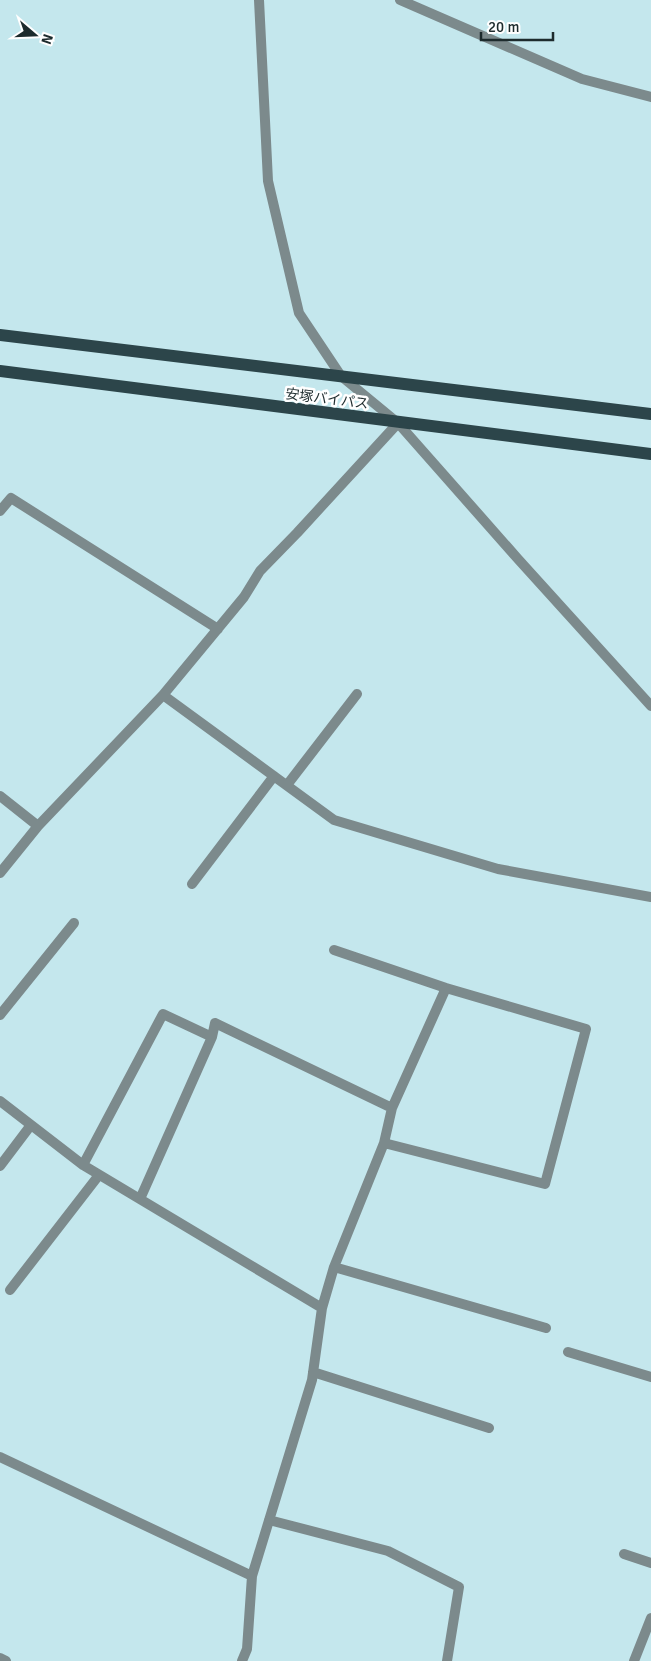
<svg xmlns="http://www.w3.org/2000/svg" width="651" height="1661" font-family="Signika,'Noto Sans JP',sans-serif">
  <rect width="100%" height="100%" fill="#c4e7ed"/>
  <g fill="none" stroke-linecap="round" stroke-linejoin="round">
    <path stroke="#7c8a8c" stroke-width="10" d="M259 0 268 181 299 313 341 376 398 423 518 559 651 706
      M400 0 582 79 651 97
      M0 511 11 498 218 629
      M163 695 334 820 498 869 651 897
      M287 785 357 694
      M0 796 38 826
      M0 873 38 826 163 695 244 597 260 571 297 533 398 423
      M192 884 274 776
      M334 950 446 988 586 1029 545 1184 384 1143
      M0 1015 74 923
      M0 1101 83 1165 322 1308 312 1380 252 1576 247 1649 242 1661
      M83 1165 163 1014 212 1037
      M0 1166 31 1125
      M140 1199 212 1037 215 1023 392 1108
      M334 1267 546 1328
      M10 1290 99 1175
      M322 1308 334 1267 384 1143 392 1108 446 988
      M568 1352 651 1377
      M313 1372 489 1428
      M0 1457 252 1576
      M269 1520 388 1551 459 1587 447 1661
      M624 1554 651 1563
      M634 1661 651 1618"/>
    <path stroke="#7c8a8c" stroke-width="10" d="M0 1658 6 1661"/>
    <path stroke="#2c454a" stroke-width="12" d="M0 335 651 414
      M0 371 651 454"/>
  </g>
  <g text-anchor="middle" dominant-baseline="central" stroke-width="5" stroke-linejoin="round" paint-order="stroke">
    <g font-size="14" fill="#1d2b2d" stroke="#fff">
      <text transform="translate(327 399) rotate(7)">安塚バイパス</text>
    </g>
  </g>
  <g transform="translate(35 35) rotate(109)" stroke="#ffffff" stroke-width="4" paint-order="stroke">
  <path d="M0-4L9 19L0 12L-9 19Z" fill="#1d2b2d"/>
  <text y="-8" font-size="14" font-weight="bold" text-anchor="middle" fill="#1d2b2d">N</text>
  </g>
  <path d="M481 32v8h72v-8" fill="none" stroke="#1d2b2d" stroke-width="2.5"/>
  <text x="488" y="32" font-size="15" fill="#1d2b2d" stroke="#ffffff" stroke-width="4" paint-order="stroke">20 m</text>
</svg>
